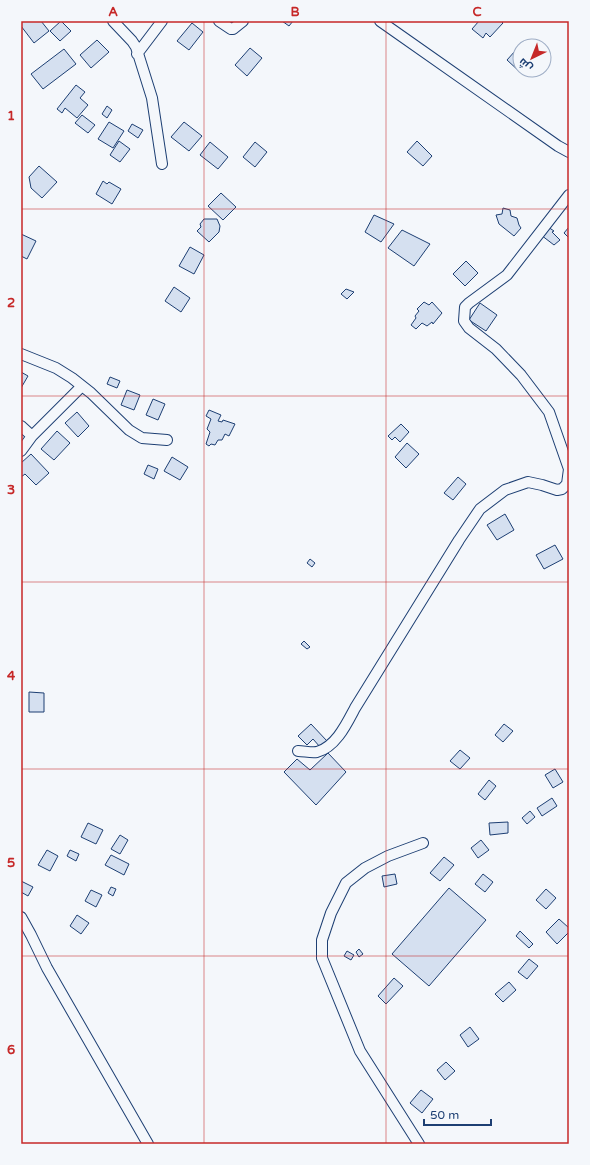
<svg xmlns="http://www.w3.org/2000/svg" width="590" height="1165" font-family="'Varela Round',Cairo,sans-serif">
  <rect width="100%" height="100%" fill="#f4f7fb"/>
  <path fill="#d5e0f0" stroke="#1d3f73" d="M21 21H41L49 31 34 43 21 26Z
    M61 21 71 31 60 41 50 31Z
    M282 21H293L289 26Z
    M479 21H501L503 23 490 37 486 33 483 38 472 29Z
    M192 23 203 32 189 50 177 41Z
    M97 40 109 52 91 68 80 55Z
    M524 41 529 46H520V70H522L520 72 507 60Z
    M250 48 262 58 247 76 235 65Z
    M64 49 76 64 43 89 31 74Z
    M76 85 85 92 80 98 88 105 77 118 65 108 62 113 57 109Z
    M107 106 112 110 107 118 102 114Z
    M82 115 95 125 88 133 75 123Z
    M109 122 124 131 113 148 98 139Z
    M184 122 202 136 189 151 171 137Z
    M132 124 143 130 138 138 128 131Z
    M119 141 130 149 120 162 110 155Z
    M417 141 432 156 423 166 407 152Z
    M210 142 228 157 218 169 200 155Z
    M255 142 267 152 255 167 243 157Z
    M39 166 57 182 42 198 31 188 29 177Z
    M103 181 107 184 109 182 121 189 112 204 96 194Z
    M221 193 236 207 223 220 208 206Z
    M503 208 510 210 511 216 517 218 519 225 521 228 514 236 499 224 496 215 502 214Z
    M374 215 394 224 381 242 365 232Z
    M204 219H217L220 226 219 232 209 242 197 231 201 227 200 224Z
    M548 227 554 231 552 232 560 240 554 245 541 235Z
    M569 227V238L564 233Z
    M402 230 430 244 414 266 388 248Z
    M21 234 36 241 27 259 21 256Z
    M190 247 204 255 194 274 179 266Z
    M466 261 478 273 465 286 453 274Z
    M174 287 190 298 181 312 165 301Z
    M346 289 354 292 347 299 341 294Z
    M424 302 429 305 432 302 442 313 433 324 432 322 427 326 422 323 416 329 411 325 416 318 415 316 419 311 417 309Z
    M480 303 497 315 486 331 469 320Z
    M21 372 28 376 21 388Z
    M110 377 120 381 117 388 107 384Z
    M127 390 140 395 134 410 121 405Z
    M153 399 165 404 158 420 146 415Z
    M209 410 221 415 218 421 222 422 223 420 235 424 229 436 225 434 222 440H218L215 445 211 444 209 446 206 444 210 432 207 429 211 419 206 416Z
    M77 412 89 426 78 437 65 423Z
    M401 424 409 432 400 442 395 437 392 440 388 436Z
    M57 431 70 443 54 460 41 449Z
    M407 443 419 454 406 468 395 457Z
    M31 454 49 473 36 485 25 474 21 477V463Z
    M172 457 188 467 180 480 164 471Z
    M148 465 158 469 154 479 144 474Z
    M458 477 466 484 453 500 444 493Z
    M505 514 514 530 497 540 487 525Z
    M555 545 563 559 544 569 536 555Z
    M310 559 315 563 312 567 307 563Z
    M304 641 310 647 307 649 301 644Z
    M29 692 44 693V712H29Z
    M311 724 327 741 320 747 313 739 307 745 298 736Z
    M504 724 513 731 503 742 495 735Z
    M460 750 470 758 460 769 450 761Z
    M328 753 346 772 316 805 284 772 297 759 310 770Z
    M555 769 563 782 553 788 545 775Z
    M489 780 496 786 485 800 478 794Z
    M552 798 557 806 542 816 537 808Z
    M530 811 535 817 527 824 522 818Z
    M508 822V833L490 835 489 823Z
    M88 823 103 830 96 844 81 837Z
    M120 835 128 840 120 854 111 849Z
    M481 840 489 850 478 858 471 848Z
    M47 850 58 856 50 871 38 865Z
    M70 850 79 854 76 861 67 856Z
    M111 855 129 864 124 875 105 865Z
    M444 857 454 865 440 881 430 873Z
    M395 874 397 884 384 887 382 876Z
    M483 874 493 882 485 892 475 884Z
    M21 881 33 887 28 896 21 892Z
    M111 887 116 889 113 896 108 893Z
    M449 888 486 920 429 986 392 954Z
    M546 889 556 898 546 909 536 900Z
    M91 890 102 895 96 907 85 901Z
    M77 915 89 923 81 934 70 926Z
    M559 919 569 928V932L557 944 546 932Z
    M520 931 533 944 529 948 516 936Z
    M359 949 363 954 359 957 356 952Z
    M347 951 354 955 351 960 344 956Z
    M529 959 538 966 527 979 518 972Z
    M394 978 403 986 386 1004 378 996Z
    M509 982 516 990 503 1002 495 994Z
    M470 1027 479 1039 468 1047 460 1035Z
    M446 1062 455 1071 445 1080 437 1070Z
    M421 1090 433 1099 422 1113 410 1103Z"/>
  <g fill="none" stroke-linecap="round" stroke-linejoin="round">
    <defs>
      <path id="minor" d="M113 21 132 41 136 47 152 98 162 164
        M219 21 231 29H233L243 21
        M380 21 558 146 569 152
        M137 54 162 21
        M21 354 56 368 72 378 91 393 129 430 142 438 167 440
        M21 426 32 436 21 451
        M32 436 82 386
        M298 751C304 751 311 753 317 752 336 747 347 723 355 708L459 540 480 509 505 490 528 482 542 485 557 490 562 489 567 484 569 469 549 412 521 375 496 349 469 328 464 321 465 307 469 303 507 275 569 195
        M21 917 31 935 47 968 148 1144
        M419 1144 360 1051 322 958V940L331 913 346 883 365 868 388 856 423 843"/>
    </defs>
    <use href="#minor" stroke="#1d3f73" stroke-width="12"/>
    <use href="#minor" stroke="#f4f7fb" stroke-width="10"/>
  </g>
  <path fill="none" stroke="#c62828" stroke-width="1" stroke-opacity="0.55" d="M204 21V1144M386 21V1144M21 209H569M21 396H569M21 582H569M21 769H569M21 956H569"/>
  <rect width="590" height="1165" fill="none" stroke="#f4f7fb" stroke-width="44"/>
  <g transform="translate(532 58) rotate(223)"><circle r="19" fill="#f4f7fb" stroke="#9eadc5"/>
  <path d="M0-3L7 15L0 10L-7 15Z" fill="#c62828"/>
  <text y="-6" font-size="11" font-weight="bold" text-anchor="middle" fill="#1d3f73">ش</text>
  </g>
  <path d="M424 1119v6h67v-6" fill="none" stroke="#1d3f73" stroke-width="2"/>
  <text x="430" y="1119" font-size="12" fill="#1d3f73" stroke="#f4f7fb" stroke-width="3" paint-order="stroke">50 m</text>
  <rect x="22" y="22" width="546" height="1121" fill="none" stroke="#c62828" stroke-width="1.5"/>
  <g font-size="13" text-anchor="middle" font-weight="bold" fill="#c62828">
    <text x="113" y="16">A</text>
    <text x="295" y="16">B</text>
    <text x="477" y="16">C</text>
    <text x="11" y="120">1</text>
    <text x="11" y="307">2</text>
    <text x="11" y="494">3</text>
    <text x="11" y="680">4</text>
    <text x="11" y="867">5</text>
    <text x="11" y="1054">6</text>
  </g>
</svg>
